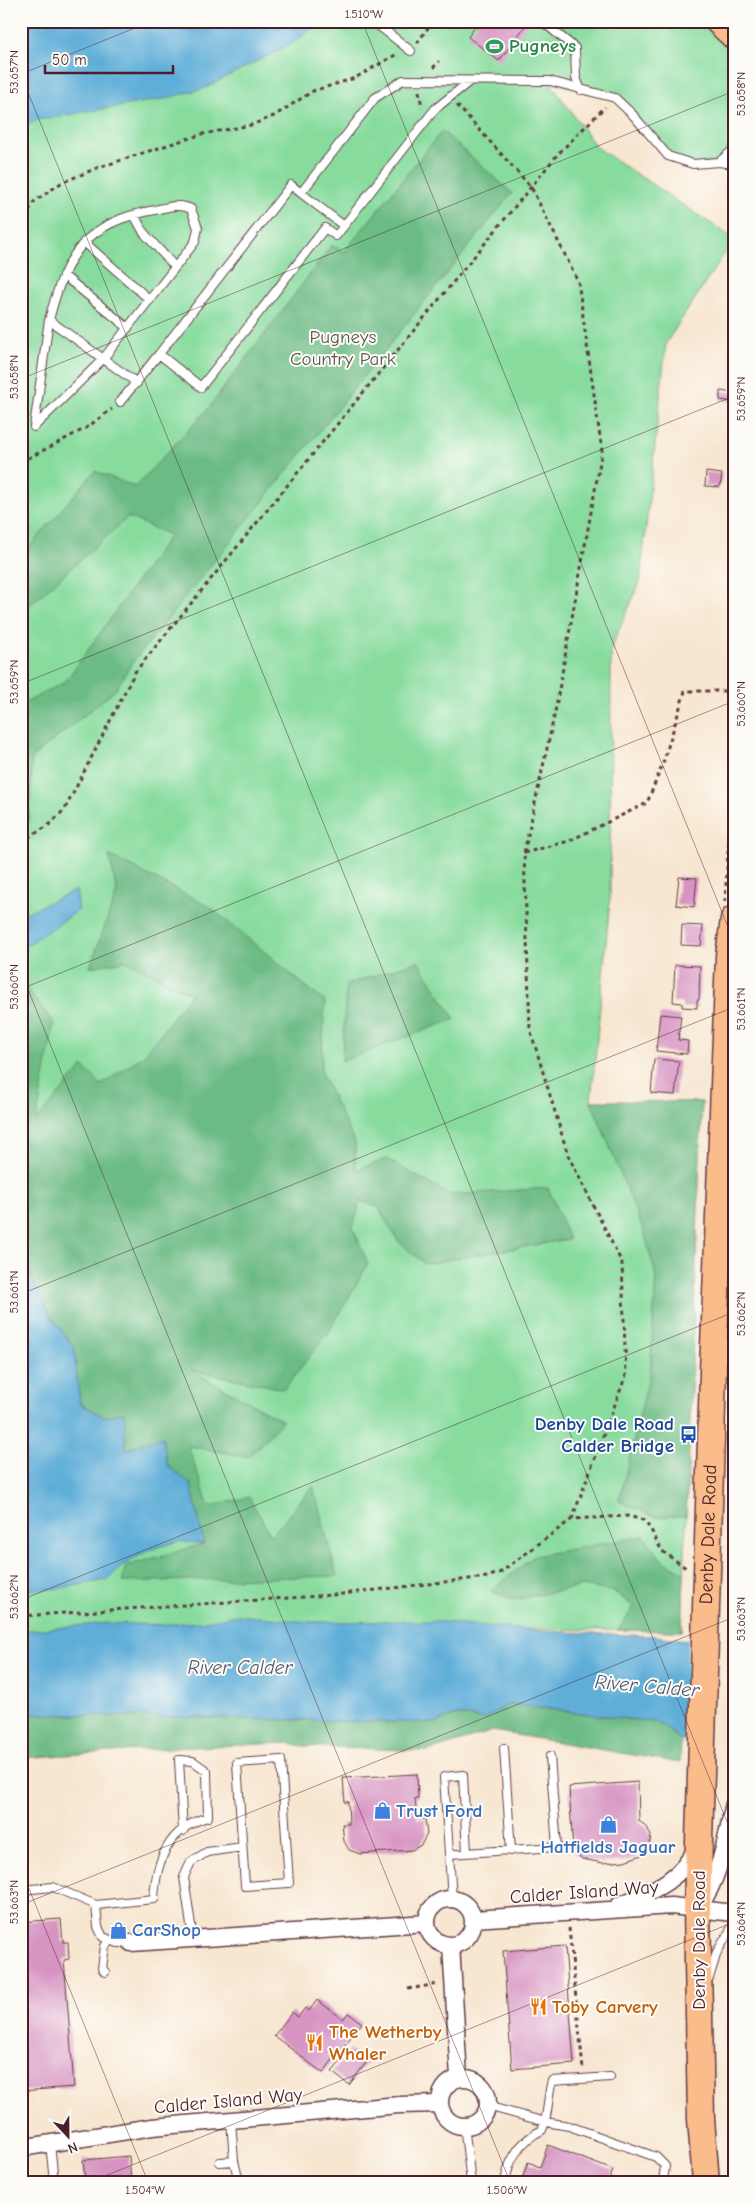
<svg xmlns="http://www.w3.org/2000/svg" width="755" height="2203" font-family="'Comic Neue',sans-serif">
  <rect width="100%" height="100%" fill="#fdfcf7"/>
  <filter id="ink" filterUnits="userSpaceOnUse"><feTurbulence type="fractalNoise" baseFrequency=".02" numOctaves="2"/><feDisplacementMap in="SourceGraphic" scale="10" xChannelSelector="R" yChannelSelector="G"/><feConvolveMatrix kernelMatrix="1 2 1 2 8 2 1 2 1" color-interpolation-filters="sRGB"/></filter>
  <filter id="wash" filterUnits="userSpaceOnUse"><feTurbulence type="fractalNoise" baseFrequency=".0096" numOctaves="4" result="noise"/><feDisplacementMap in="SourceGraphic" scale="20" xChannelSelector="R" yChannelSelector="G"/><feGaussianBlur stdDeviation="1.12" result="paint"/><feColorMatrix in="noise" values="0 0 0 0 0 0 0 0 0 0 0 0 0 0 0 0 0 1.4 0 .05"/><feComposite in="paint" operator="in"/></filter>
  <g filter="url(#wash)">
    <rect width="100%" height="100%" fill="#f7e6d0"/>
    <path fill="#86db9d" stroke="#687d64" d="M21 21H718L734 36V154L719 162 693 164 668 156 615 98 550 82 596 147 734 239 666 343 640 582 611 648 610 900 591 1101 702 1102 682 1631 119 1624 21 1643Z"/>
    <path fill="#6cbb84" stroke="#5b6d58" d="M442 131 512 193 132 663 115 690 32 758 29 821 21 827V705L65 682 170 535 128 517 21 613V557L95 471 135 487 207 410 332 245 344 252Z
      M109 855 210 907 325 1002 321 1073 355 1143 356 1170 386 1159 450 1195 548 1188 569 1239 425 1264 398 1241 378 1207 360 1201 353 1228 368 1264 330 1330 284 1389 191 1370 283 1421 248 1457 188 1446 209 1507 249 1497 271 1536 313 1486 337 1576 122 1582 126 1566 203 1544 191 1484 168 1466 162 1437 126 1450 105 1417 80 1404 74 1347 51 1316 21 1259V982L54 1023 36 1121 83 1066 101 1085 144 1055 191 994 126 961 90 967 117 892Z
      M418 961 455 1019 342 1061 346 985Z
      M591 1101 702 1102 686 1516 655 1517 619 1501 650 1372 656 1276 644 1232Z
      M644 1536 662 1560 684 1573 682 1631 618 1630 634 1607 615 1592 584 1586 512 1600 491 1591 534 1556Z
      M510 1704 660 1723 681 1740 680 1763 493 1731 428 1751 304 1746 288 1743 171 1748 21 1758V1716L30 1714 434 1723 456 1715 484 1718Z"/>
    <path fill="#5eaed8" stroke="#546682" d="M21 21H323L296 41 205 88 163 99 37 120 21 129Z
      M76 890 79 910 21 949V915Z
      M21 1259 51 1316 74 1347 80 1404 105 1417 124 1412 126 1450 162 1437 168 1466 191 1484 204 1544 178 1541 149 1550 122 1566 107 1580 54 1589 21 1590Z
      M237 1615 310 1622 432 1621 539 1631 655 1636 734 1646V1739L681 1740 660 1723 510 1704 484 1719 456 1715 434 1723 33 1714 21 1716V1631L108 1623 156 1625 201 1622Z"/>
    <path fill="#f7e6d0" d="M688 1638 734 1643V1742H686Z"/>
    <g id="blocks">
      <path fill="#d794c3" d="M479 21H529L499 61 468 37Z
        M720 391 734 393V402L720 400Z
        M706 472 722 474 720 487 705 486Z
        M679 877 697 878 694 907 676 905Z
        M682 925 703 926 701 946 681 945Z
        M675 965 700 966 699 1000H697V1008L682 1007V1003L673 1002Z
        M660 1014 681 1016 678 1040 688 1041 687 1054 656 1051Z
        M654 1059 679 1061 675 1095 651 1093Z
        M417 1774 418 1798H415L417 1819H425L427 1834 421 1845 412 1850 360 1854 349 1850 344 1841 342 1824H349L348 1801 345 1803 343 1778Z
        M638 1782 639 1821 647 1827 651 1836 649 1848 642 1855 624 1861 603 1863 582 1859 573 1851 569 1787Z
        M61 1919 63 1942H68L69 1959 64 1960 74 2087 21 2091V1922Z
        M565 1946 574 2064 512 2069 503 1951Z
        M317 2000 343 2019 348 2013 362 2023 340 2051 345 2055 349 2050 366 2063 349 2085 332 2072 341 2061 335 2057 323 2073 274 2036 292 2012 298 2017 305 2008 309 2011Z
        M548 2145 613 2170 609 2182H521L528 2162 540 2167Z
        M129 2156 131 2182H85L83 2160Z"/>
    </g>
  </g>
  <g filter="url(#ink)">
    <use href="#blocks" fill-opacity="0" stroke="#643d44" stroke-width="1"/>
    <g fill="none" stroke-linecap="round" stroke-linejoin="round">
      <defs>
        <path id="lane" d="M373 21 411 51
          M543 22 575 48 576 78 581 90
          M470 81 435 109 336 236 325 228 201 387 159 354 291 185 301 193 375 98 403 80 550 81 615 98 633 115 668 156 693 164 719 162 734 164
          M719 162 734 149
          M301 193 344 226
          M134 215 144 233 175 267
          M84 242 150 300
          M63 275 128 328
          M49 320 34 427 103 359 195 242 198 228 191 209C180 203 168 207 155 210 84 222 66 255 49 320L137 383
          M120 402 159 354
          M504 1748 511 1851
          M281 1760 289 1883 245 1886 237 1763Z
          M449 1854 444 1777 463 1775 467 1853
          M21 1890 53 1887 96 1905 154 1899C156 1861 168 1828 208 1817L207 1771 193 1761 179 1760 183 1831
          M452 1899 449 1854 557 1847 550 1756
          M96 1905 98 1927 103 1937 118 1943H131
          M193 1939 184 1877 191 1862 207 1852 242 1847
          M105 1972 102 1968 105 1946 110 1941
          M709 1978 717 1952 734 1924
          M487 2106 546 2122 569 2126 656 2157 665 2166 663 2182
          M231 2120 234 2161 239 2182
          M464 2125 471 2182
          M50 2143 54 2182
          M220 2162 234 2161
          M505 2182C509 2158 520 2141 542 2130 549 2115 547 2097 552 2081L610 2077"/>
        <path id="street" d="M427 1922a23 23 0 1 1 46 0a23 23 0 1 1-46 0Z
          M618 1906C649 1892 681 1881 696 1848
          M699 1907C721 1876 725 1840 734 1804
          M473 1919 671 1906 734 1913
          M131 1943 427 1923
          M451 1945 459 2078
          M440 2102a24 24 0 1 1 48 0a24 24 0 1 1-48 0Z
          M21 2148 152 2127 399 2105 440 2104"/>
        <g id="primary">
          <path d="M718 21 734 36"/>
          <path id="s1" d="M706 2182 701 2119 697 1908 713 1372 729 956 734 919"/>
        </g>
      </defs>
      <use href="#lane" stroke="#643d44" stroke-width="10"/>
      <use href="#street" stroke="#643d44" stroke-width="19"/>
      <use href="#primary" stroke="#643d44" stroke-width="29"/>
      <path stroke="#643d44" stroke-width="3" stroke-dasharray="4 4" stroke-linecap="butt" d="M417 43 433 21
        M433 68 439 61
        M419 91 422 107
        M457 105 531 187 578 281 602 451 555 712 524 853 530 1029 568 1155 622 1263 626 1375 572 1519
        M734 138V130
        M21 225 34 202 61 183 97 168 177 142 203 134 251 125 274 116 313 91 355 78 397 54
        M21 462 86 428 112 409
        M21 842 49 825 65 809 135 672 557 155 605 107
        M524 853 569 841 647 803 663 763 685 691H734
        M725 902 734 751
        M21 1616 333 1595 487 1577 501 1572 572 1519 628 1516 643 1520 650 1528 662 1551 686 1568
        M569 1928 583 2069
        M408 1989 438 1984"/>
      <use href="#lane" stroke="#fff" stroke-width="8"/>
      <use href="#street" stroke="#fff" stroke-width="16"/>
      <use href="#primary" stroke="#fabc8b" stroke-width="26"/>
    </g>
  </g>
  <path fill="none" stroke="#4a1f2b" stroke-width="1" stroke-opacity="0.45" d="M362 21 734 942M724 21 734 45M21 74 152 21M21 75 734 1839M21 379 734 91M21 684 734 396M21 972 510 2182M21 989 734 701M21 1294 734 1007M21 1600 734 1312M21 1869 148 2182M21 1905 734 1617M90 2182 734 1922"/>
  <defs>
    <symbol id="stadium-bare" viewBox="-9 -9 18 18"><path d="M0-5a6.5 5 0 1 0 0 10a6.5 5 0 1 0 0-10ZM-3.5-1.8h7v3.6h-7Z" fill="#2e9e5b" stroke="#fdfcf7" stroke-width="2.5" paint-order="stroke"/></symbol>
    <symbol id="bus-bare" viewBox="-9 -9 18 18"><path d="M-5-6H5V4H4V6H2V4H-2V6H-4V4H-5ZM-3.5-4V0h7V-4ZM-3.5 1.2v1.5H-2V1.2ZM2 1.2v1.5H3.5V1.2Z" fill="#1a4fb4" stroke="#fdfcf7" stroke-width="2.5" paint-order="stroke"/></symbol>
    <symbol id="shop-bare" viewBox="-9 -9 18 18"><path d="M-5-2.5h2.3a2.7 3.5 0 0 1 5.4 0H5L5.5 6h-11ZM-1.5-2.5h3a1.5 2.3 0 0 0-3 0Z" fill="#3f7fe0" stroke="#fdfcf7" stroke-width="2.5" paint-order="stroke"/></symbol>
    <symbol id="restaurant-bare" viewBox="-9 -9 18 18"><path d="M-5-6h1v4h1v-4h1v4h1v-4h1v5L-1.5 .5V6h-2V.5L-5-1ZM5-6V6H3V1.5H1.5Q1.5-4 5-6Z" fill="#e8710a" stroke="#fdfcf7" stroke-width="2.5" paint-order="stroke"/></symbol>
  </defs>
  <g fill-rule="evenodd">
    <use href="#stadium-bare" x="482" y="34" width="25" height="25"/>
    <use href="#bus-bare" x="676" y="1422" width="25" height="25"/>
    <use href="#shop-bare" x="370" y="1798" width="25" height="25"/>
    <use href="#shop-bare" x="596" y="1812" width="25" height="25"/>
    <use href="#shop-bare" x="106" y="1918" width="25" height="25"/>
    <use href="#restaurant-bare" x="526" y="1994" width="25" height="25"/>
    <use href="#restaurant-bare" x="302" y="2030" width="25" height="25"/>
  </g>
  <g text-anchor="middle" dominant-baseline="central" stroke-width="4" stroke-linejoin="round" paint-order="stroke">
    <g font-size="19" font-weight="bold" fill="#27864d" stroke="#fdfcf7" text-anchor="start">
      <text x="509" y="46">Pugneys</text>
    </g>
    <g font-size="19" fill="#5c574d" stroke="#fdfcf7">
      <text x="343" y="337">Pugneys<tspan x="343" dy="22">Country Park</tspan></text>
    </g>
    <g font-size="19" font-weight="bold" fill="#164399" stroke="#fdfcf7" text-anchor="end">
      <text x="674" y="1424">Denby Dale Road<tspan x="674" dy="22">Calder Bridge</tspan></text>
    </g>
    <g font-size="19" fill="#4a1f2b" stroke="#fdfcf7">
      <text stroke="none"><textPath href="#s1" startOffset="648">Denby Dale Road</textPath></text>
      <text transform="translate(584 1892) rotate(-4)">Calder Island Way</text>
      <text transform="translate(699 1940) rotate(-90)">Denby Dale Road</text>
      <text transform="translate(228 2101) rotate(-5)">Calder Island Way</text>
    </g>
    <g font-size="19" font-weight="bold" fill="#366cbe" stroke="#fdfcf7" text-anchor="start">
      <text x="396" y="1811">Trust Ford</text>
      <text x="608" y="1847" text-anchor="middle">Hatfields Jaguar</text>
      <text x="132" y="1930">CarShop</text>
    </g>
    <g font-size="19" font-weight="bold" fill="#c56008" stroke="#fdfcf7" text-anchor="start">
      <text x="552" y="2007">Toby Carvery</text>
      <text x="329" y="2032">The Wetherby<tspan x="329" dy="22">Whaler</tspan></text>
    </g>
    <g font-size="20" font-style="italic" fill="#525870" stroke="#fdfcf7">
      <text x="240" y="1667">River Calder</text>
      <text transform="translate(647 1686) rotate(5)">River Calder</text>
    </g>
  </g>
  <rect width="755" height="2203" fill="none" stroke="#fdfcf7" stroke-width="55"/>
  <g transform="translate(68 2136) rotate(158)" stroke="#fdfcf7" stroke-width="4" paint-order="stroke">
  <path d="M0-4L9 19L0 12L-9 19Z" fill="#4a1f2b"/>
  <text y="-8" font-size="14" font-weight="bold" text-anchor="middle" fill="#4a1f2b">N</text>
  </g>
  <path d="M45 65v8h128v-8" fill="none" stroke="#4a1f2b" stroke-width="2.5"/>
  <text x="52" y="65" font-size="15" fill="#4a1f2b" stroke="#fdfcf7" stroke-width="4" paint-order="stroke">50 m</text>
  <rect x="28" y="28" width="700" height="2148" fill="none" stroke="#4a1f2b" stroke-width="2"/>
  <g font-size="12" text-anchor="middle" fill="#4a1f2b">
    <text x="364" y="18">1.510°W</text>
    <text transform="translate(14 72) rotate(-90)" y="4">53.657°N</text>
    <text transform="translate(741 94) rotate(-90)" y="4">53.658°N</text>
    <text transform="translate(14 377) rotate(-90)" y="4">53.658°N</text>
    <text transform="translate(741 399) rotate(-90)" y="4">53.659°N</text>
    <text transform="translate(14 682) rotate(-90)" y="4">53.659°N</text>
    <text transform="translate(741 704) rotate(-90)" y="4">53.660°N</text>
    <text transform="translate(14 987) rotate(-90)" y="4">53.660°N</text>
    <text transform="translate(741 1009) rotate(-90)" y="4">53.661°N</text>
    <text transform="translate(14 1292) rotate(-90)" y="4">53.661°N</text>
    <text transform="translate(741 1314) rotate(-90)" y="4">53.662°N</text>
    <text transform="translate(14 1597) rotate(-90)" y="4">53.662°N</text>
    <text transform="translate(741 1619) rotate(-90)" y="4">53.663°N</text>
    <text transform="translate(14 1902) rotate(-90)" y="4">53.663°N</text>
    <text transform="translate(741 1924) rotate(-90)" y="4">53.664°N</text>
    <text x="145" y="2194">1.504°W</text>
    <text x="507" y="2194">1.506°W</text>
  </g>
</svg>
